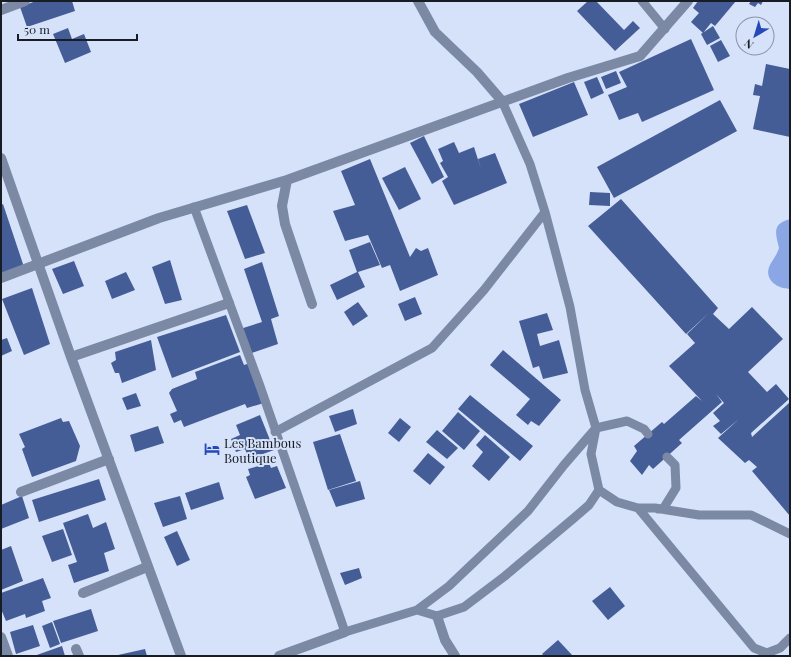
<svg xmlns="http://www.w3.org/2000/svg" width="791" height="657" font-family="'Playfair Display',serif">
  <rect width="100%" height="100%" fill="#d6e2fa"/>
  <path fill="#8aa6e5" d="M790 219V289C777 289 763 279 770 265 773 259 777 255 779 248 776 234 771 224 790 219Z"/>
  <path fill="#455d96" d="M36 1H72L75 11 27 27 20 7Z
    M588 1H596L624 30 633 21 640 28 615 51 577 11Z
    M698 1H736L715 26 711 23 703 33 691 22 699 13 693 8Z
    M751 1H763L761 5 758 3 755 7 749 4Z
    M713 26 720 38 707 45 701 34Z
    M68 28 72 39 84 34 91 52 65 63 53 34Z
    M691 39 714 90 642 122 638 113 619 120 608 95 627 87 619 72Z
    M721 40 730 56 718 62 710 46Z
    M766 64 790 69V137L753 129 760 96 753 95 755 84 762 86Z
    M616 71 621 83 606 89 601 77Z
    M597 77 604 93 591 99 584 82Z
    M574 82 588 115 533 137 519 104Z
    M720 100 737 131 614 198 597 167Z
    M424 136 444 177 432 184 410 143Z
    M454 142 459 153 474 147 481 169 478 159 495 153 507 183 454 205 442 181 448 177 440 163 443 161 438 149Z
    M370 159 410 257 416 248 421 251 428 248 438 275 400 291 390 265 382 268 368 235 345 241 333 211 355 205 341 171Z
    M405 167 421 199 399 210 382 178Z
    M590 192 610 193V206L589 205Z
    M621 199 718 308 713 314 729 329 752 307 783 339 748 372 767 392 776 384 789 399 751 433 752 437 789 403 790 516 752 471 757 467 749 460 745 463 718 438 739 419 721 434 713 426 720 421 713 413 724 403 716 394 722 402 679 440 682 443 653 469 649 465 642 475 630 461 637 451 634 446 662 422 664 424 696 396 702 401 669 366 695 343 687 334 710 312 686 334 588 226Z
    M3 204 25 270 1 279V205Z
    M247 205 265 253 245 259 227 211Z
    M370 242 380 265 358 272 365 287 337 300 330 285 357 272 349 250Z
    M170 260 182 300 165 304 152 267Z
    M74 261 84 286 63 294 52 269Z
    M262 262 279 316 271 319 278 344 249 354 240 329 262 322 244 269Z
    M126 272 135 290 112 299 105 281Z
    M32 288 50 344 24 355 2 299Z
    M415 297 422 314 405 321 398 304Z
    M358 302 368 316 353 326 344 312Z
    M547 313 553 330 537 334 540 346 559 340 568 373 543 379 539 366 533 368 519 321Z
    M226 315 240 352 172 378 157 337Z
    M7 338 12 351 1 356V340Z
    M151 340 156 370 122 383 119 373H115L111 363 116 360 115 352Z
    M503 350 561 400 539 426 531 421 528 425 516 415 530 399 490 365Z
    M240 355 244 365 250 363 264 403 247 408 245 404 184 427 181 420 174 423 170 414 177 411 169 393 172 389 197 379 195 372Z
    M136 393 141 406 127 410 122 398Z
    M470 395 533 446 520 461 458 409Z
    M353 409 357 424 335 432 329 416Z
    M458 412 480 431 464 450 442 431Z
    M260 415 274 450 249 459 245 449 236 452 231 439 240 435 236 425Z
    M61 418 63 422 69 421 80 446 76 461 32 477 22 449 25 447 19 434Z
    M400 418 411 427 399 442 388 433Z
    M158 426 164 443 135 452 130 435Z
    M437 430 458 448 447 459 426 442Z
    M340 434 356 481 328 490 313 442Z
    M485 435 510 457 489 481 472 466 483 452 476 445Z
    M428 453 445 467 430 485 413 471Z
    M269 463 271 468 277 466 286 488 255 499 246 477 250 475 248 469Z
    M99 479 106 500 39 522 32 500Z
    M360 481 365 499 336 507 329 490Z
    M219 482 224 499 191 510 185 493Z
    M22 496 29 518 1 529V505Z
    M180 496 187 519 163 527 154 503Z
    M88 514 93 528 106 522 115 549 104 553 109 571 74 583 68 565 77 562 63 523Z
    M63 529 72 555 52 562 42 536Z
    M177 531 190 560 177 566 164 537Z
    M11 546 23 581 1 590V550Z
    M359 568 362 578 345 585 340 573Z
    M43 578 51 598 42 601 45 611 26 618 25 614 6 621 1 609V593Z
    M610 587 625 606 608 620 592 601Z
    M91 609 98 631 61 643 53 621Z
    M52 622 60 644 50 648 42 626Z
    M33 625 40 646 16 654 10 632Z
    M558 640 573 656H544L542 654Z
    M62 646 65 656H34Z
    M145 649 147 656H118V655Z"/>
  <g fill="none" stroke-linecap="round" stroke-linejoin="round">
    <path stroke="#7c89a4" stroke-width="9" d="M642 1 665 29
      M194 207 260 386 345 632 417 610 449 586 528 511 564 465 596 428 585 390 570 307 545 212 530 164 502 101
      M275 432 432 348 484 290 545 212
      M648 434 644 429 627 421 596 428 591 454 599 490 617 502 638 508H655L699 515H751L790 534
      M638 508 754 648 767 653 780 648 790 638
      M658 509H663L676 488 675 465 667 457
      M417 610 437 616 464 607 505 576 574 518 589 505 599 490"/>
    <path stroke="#7c89a4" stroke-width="10" d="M418 1 435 32 477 72 502 101
      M1 10 25 1
      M1 158 71 357 181 656
      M287 180 282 206 285 224 312 304
      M1 278 159 218 287 180 568 78 640 56 688 1
      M71 357 229 303
      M21 492 109 459
      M83 593 147 567
      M437 616 445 640 455 656
      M1 637 8 656
      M76 649 79 656
      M279 656 345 632"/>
  </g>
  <defs>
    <symbol id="hotel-bare" viewBox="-9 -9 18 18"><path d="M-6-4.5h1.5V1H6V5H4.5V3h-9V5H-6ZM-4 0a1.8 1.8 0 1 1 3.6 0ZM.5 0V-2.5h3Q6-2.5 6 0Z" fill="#2549b8" stroke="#d6e2fa" stroke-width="2.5" paint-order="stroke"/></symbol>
  </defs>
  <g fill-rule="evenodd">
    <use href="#hotel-bare" x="201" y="438" width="22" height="22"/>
  </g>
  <g text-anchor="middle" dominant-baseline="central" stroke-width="4" stroke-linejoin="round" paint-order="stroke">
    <g font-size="13" fill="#181c24" stroke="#d6e2fa" text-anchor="start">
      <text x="224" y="442">Les Bambous<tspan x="224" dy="15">Boutique</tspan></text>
    </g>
  </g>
  <rect width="791" height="657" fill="none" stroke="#181c24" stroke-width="4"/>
  <g transform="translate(755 36) rotate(218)"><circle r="19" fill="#d6e2fa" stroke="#8a93a4"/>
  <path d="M0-3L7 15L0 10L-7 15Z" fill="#2549b8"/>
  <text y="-6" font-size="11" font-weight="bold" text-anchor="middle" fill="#181c24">N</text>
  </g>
  <path d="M18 34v6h119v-6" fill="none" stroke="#181c24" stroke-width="2"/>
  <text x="24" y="34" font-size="12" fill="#181c24" stroke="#d6e2fa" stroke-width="3" paint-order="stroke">50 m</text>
</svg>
